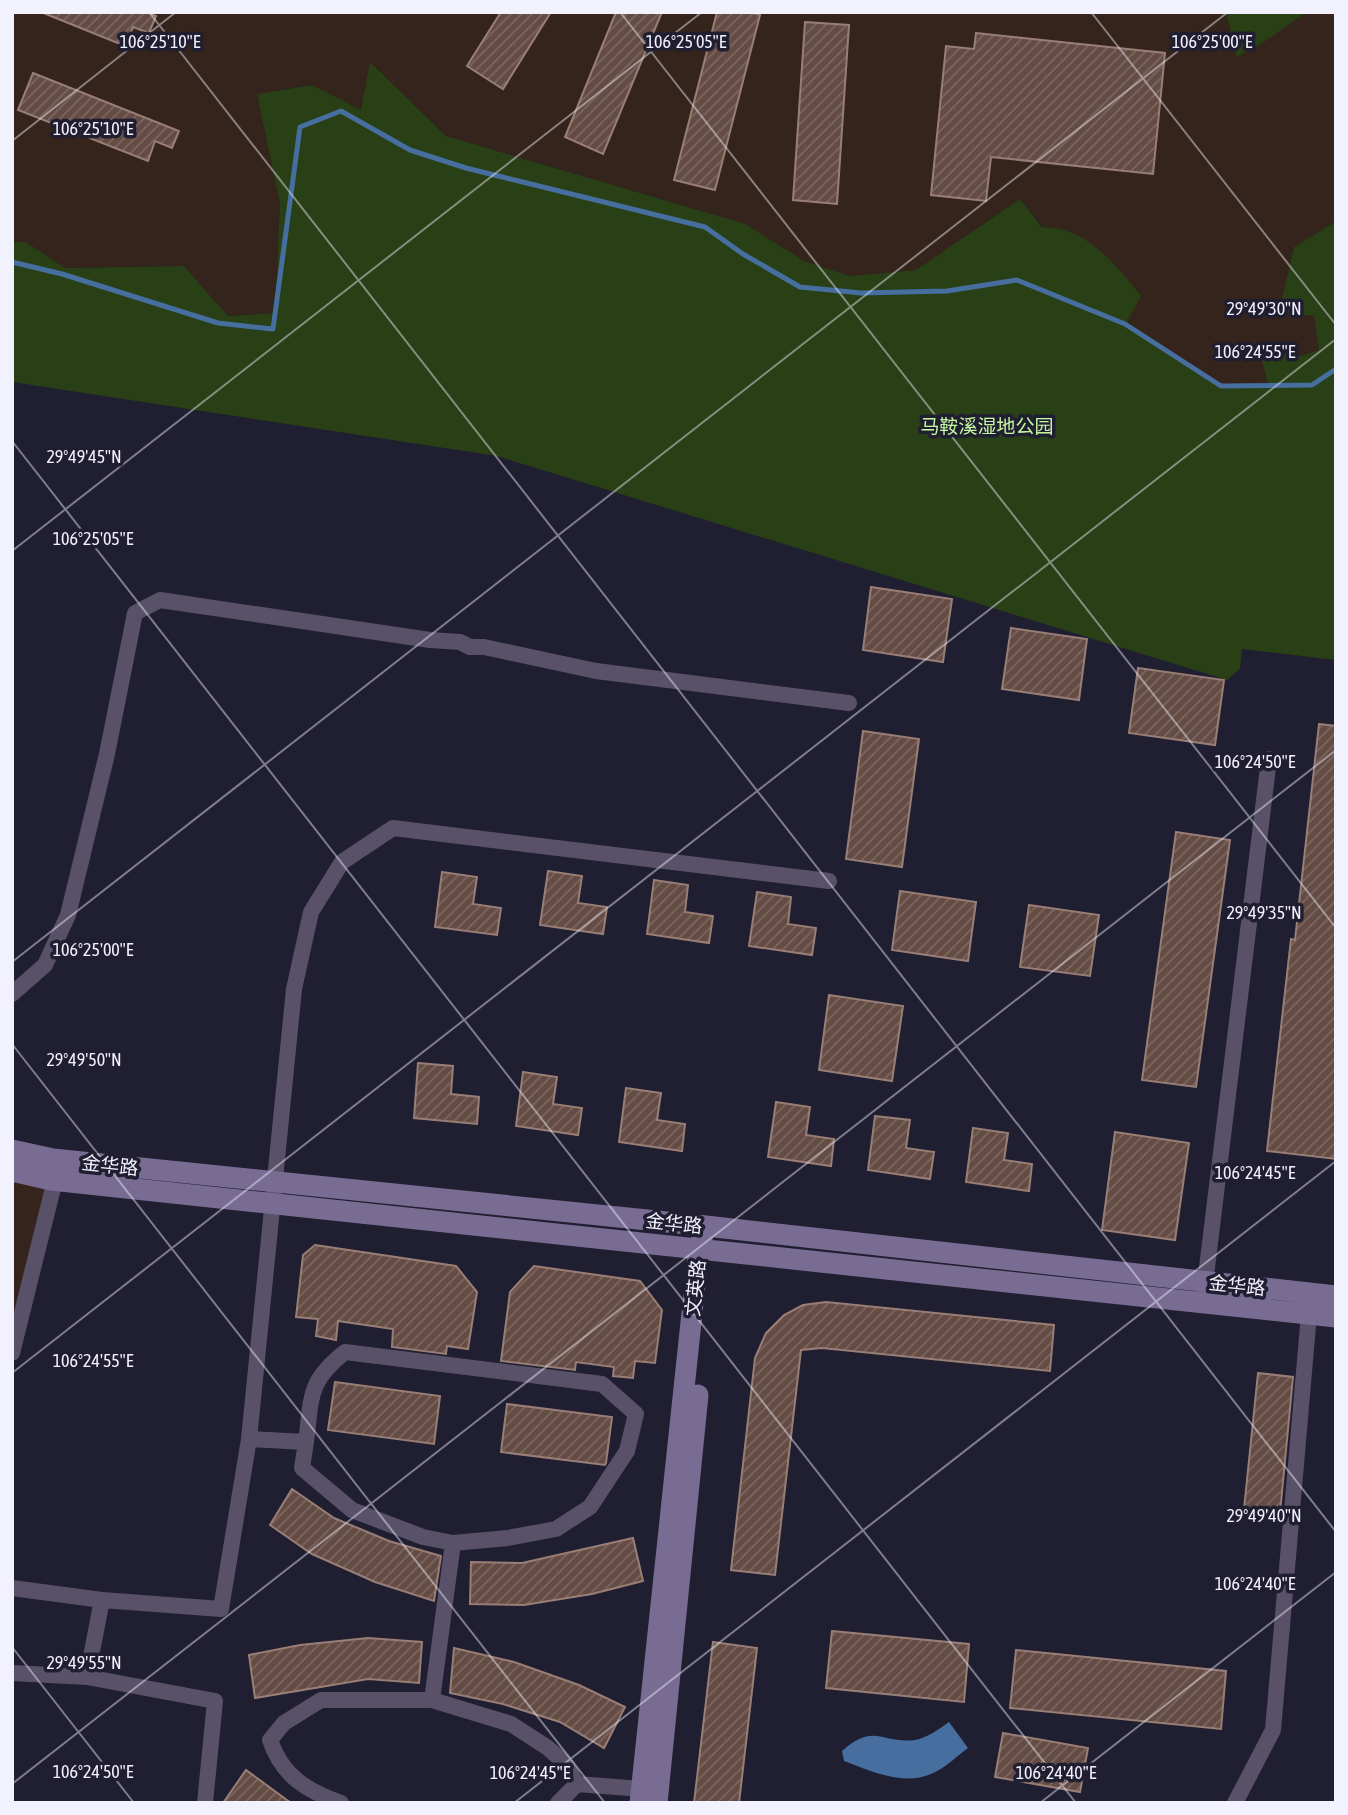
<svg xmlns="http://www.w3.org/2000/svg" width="1348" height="1815" font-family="'Asap Condensed','Noto Sans SC',sans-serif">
  <defs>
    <pattern id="building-hatch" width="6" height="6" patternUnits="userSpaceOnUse" patternTransform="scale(1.75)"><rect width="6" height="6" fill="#644c44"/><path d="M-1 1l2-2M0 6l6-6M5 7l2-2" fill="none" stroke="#7b6660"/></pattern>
  </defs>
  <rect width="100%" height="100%" fill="#201e31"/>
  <path fill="#35241b" d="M12 12H1336V221L1294 247 1280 312 1315 316 1319 350 1300 356 1261 353 1268 384 1221 386 1125 324 1070 231 1043 227 1020 199 916 270 850 276 804 261 746 224 446 136 371 63 361 111 312 85 257 94 280 204 275 313 228 316 184 266 64 268 26 242H12Z
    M12 1171 51 1180 12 1349Z"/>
  <path fill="#293f15" d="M1226 12H1307L1261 44 1237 57Z
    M370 62 446 136 746 224 804 261 850 276 916 270 1020 199 1042 227C1051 228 1062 228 1070 232 1100 244 1122 272 1141 296L1126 324 1221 386 1268 384 1260 353 1300 356 1319 350 1314 316 1279 312 1294 247 1336 221V660L1242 649 1240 669 1227 680 497 456 12 382V242H26L65 268 184 266 228 316 275 313 280 204 257 94 312 85 361 110Z"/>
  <path fill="#466e9f" d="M949 1722 968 1748C957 1756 944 1769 931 1774 903 1786 870 1771 844 1761L842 1751C874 1722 882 1744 915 1740 927 1738 939 1729 949 1722Z"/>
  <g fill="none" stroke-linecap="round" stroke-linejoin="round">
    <path stroke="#466e9f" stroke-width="5" d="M12 262 62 274 218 323 273 329 300 127 341 111 410 150 466 168 705 227 743 254 800 287 861 293 947 291 1017 280 1125 324 1221 386 1312 385 1336 369"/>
  </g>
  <path fill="url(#building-hatch)" stroke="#997e76" stroke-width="2" d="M41 12H147L156 16 149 33 133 27 125 46Z
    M501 12H551L503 89 467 66Z
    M616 12H662L603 154 565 137Z
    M717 12H750L760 15 715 190 674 180Z
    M805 22 849 25 837 204 793 200Z
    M976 33 1165 53 1153 174 991 157 986 201 931 195 946 46 974 49Z
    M33 73 179 131 172 148 155 141 148 161 18 110Z
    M871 587 952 599 943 662 863 650Z
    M1011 628 1087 639 1079 700 1002 689Z
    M1138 668 1224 680 1215 745 1129 733Z
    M1319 724 1336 726V1159L1267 1151 1291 939 1295 940Z
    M863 731 919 739 902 867 846 859Z
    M1176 832 1230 840 1196 1087 1142 1080Z
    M548 871 582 876 578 903 607 907 603 934 540 925Z
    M442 872 477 877 473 904 501 908 497 935 435 927Z
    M654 880 688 885 685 912 713 916 709 943 647 934Z
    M900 891 976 902 968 961 892 950Z
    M757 892 791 897 788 924 816 928 812 955 749 946Z
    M1029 905 1099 915 1090 976 1020 967Z
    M829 995 903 1006 892 1081 819 1070Z
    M418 1063 453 1066 451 1094 479 1097 477 1124 414 1118Z
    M523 1072 557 1077 553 1104 582 1108 578 1135 516 1126Z
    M626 1088 661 1093 657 1120 685 1124 682 1151 619 1142Z
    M776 1102 810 1107 806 1135 834 1139 831 1166 768 1157Z
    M875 1116 910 1120 906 1148 934 1152 930 1179 868 1170Z
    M973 1128 1008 1133 1004 1160 1032 1164 1029 1191 966 1182Z
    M1115 1132 1189 1143 1175 1240 1102 1230Z
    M315 1245 456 1266 477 1292 468 1349 447 1346 446 1354 392 1347 393 1329 338 1321 336 1340 316 1336 318 1319 296 1317 303 1255Z
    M534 1266 640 1281 662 1310 655 1363 635 1361 633 1378 613 1376 614 1367 576 1362 575 1370 501 1361 510 1292Z
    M826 1302 1054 1325 1050 1371 822 1348 801 1350 775 1575 731 1570 755 1358 766 1333 784 1315 803 1305Z
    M1258 1373 1293 1377 1280 1513 1244 1509Z
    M335 1382 440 1396 434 1444 328 1430Z
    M507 1404 612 1417 606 1463 605 1465 501 1452Z
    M292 1489 334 1518 389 1541 441 1556 434 1601 375 1582 312 1554 270 1525Z
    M633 1538 643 1581 592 1594 524 1605 470 1604 471 1562 522 1563Z
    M832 1631 969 1644 964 1702 826 1688Z
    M368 1638 422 1642 419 1683 368 1679 255 1698 249 1655 300 1645Z
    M713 1642 757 1648 739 1803H694Z
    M454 1648 514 1662 579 1685 625 1707 604 1748 560 1722 503 1704 450 1693Z
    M1016 1650 1226 1671 1221 1729 1010 1708Z
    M1003 1733 1088 1748 1080 1792 995 1777Z
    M246 1770 291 1803H223Z"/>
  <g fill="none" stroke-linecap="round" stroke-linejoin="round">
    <path stroke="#59516a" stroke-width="16" d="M12 994 45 965 68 915 107 754 135 613 160 600 430 640 460 642 470 647H484L596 671 849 703
      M1204 1292 1269 759
      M12 1353 55 1180
      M249 1439 306 1442 302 1468 352 1510 423 1537 453 1543 508 1538 556 1529 590 1507 627 1451 636 1414 602 1384 345 1352C307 1382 312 1397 306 1442
      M12 1588 102 1600 221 1609 249 1439 294 989 311 912 342 862 393 828 829 881
      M12 1673 87 1677 215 1701 205 1803
      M87 1677 102 1600
      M432 1700 453 1543
      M341 1803C307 1791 282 1776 270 1740L284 1723 321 1700H432L511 1724 548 1748 565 1763 577 1784
      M558 1803 577 1784 642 1789
      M1235 1803 1273 1730 1309 1314"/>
    <path stroke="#796c93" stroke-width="21" d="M12 1150 53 1159 706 1226 1336 1296
      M12 1171 51 1180 1336 1317
      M640 1803 699 1247 703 1235
      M657 1803 698 1395"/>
  </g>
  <path fill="none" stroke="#f2f1fe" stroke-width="2" stroke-opacity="0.45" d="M149 12 1336 1532M620 12 1336 928M1091 12 1336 325M12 141 176 12M12 441 1076 1803M12 551 702 12M12 962 1228 12M12 1044 605 1803M12 1373 1336 339M12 1647 134 1803M12 1784 1336 750M514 1803 1336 1161M1040 1803 1336 1572"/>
  <g text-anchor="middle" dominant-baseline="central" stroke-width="7" stroke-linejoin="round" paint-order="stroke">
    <g font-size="19" fill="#c4f5a0" stroke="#201e31">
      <text x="987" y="426">马鞍溪湿地公园</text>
    </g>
    <g font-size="19" fill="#f2f1fe" stroke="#201e31">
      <text transform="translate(110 1165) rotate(6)">金华路</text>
      <text transform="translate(674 1223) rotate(6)">金华路</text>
      <text transform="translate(1237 1285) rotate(6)">金华路</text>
      <text transform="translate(695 1288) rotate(-84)">文英路</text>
    </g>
  </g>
  <g font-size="18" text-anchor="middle" fill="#f2f1fe" stroke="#201e31" stroke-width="7" stroke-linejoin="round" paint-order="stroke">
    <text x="686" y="48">106°25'05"E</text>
    <text x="1212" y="48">106°25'00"E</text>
    <text x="160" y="48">106°25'10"E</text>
    <text x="93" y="135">106°25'10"E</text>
    <text x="1264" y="315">29°49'30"N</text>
    <text x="1255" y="358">106°24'55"E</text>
    <text x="84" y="463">29°49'45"N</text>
    <text x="93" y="545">106°25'05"E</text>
    <text x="1255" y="768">106°24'50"E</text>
    <text x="1264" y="919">29°49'35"N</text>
    <text x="93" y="956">106°25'00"E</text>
    <text x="84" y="1066">29°49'50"N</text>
    <text x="1255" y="1179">106°24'45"E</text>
    <text x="93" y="1367">106°24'55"E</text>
    <text x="1264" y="1522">29°49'40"N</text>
    <text x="1255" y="1590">106°24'40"E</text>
    <text x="84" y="1669">29°49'55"N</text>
    <text x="93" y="1778">106°24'50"E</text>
    <text x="530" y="1779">106°24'45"E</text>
    <text x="1056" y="1779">106°24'40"E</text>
  </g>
  <rect width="1348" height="1815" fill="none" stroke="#f2f1fe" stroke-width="28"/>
</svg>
